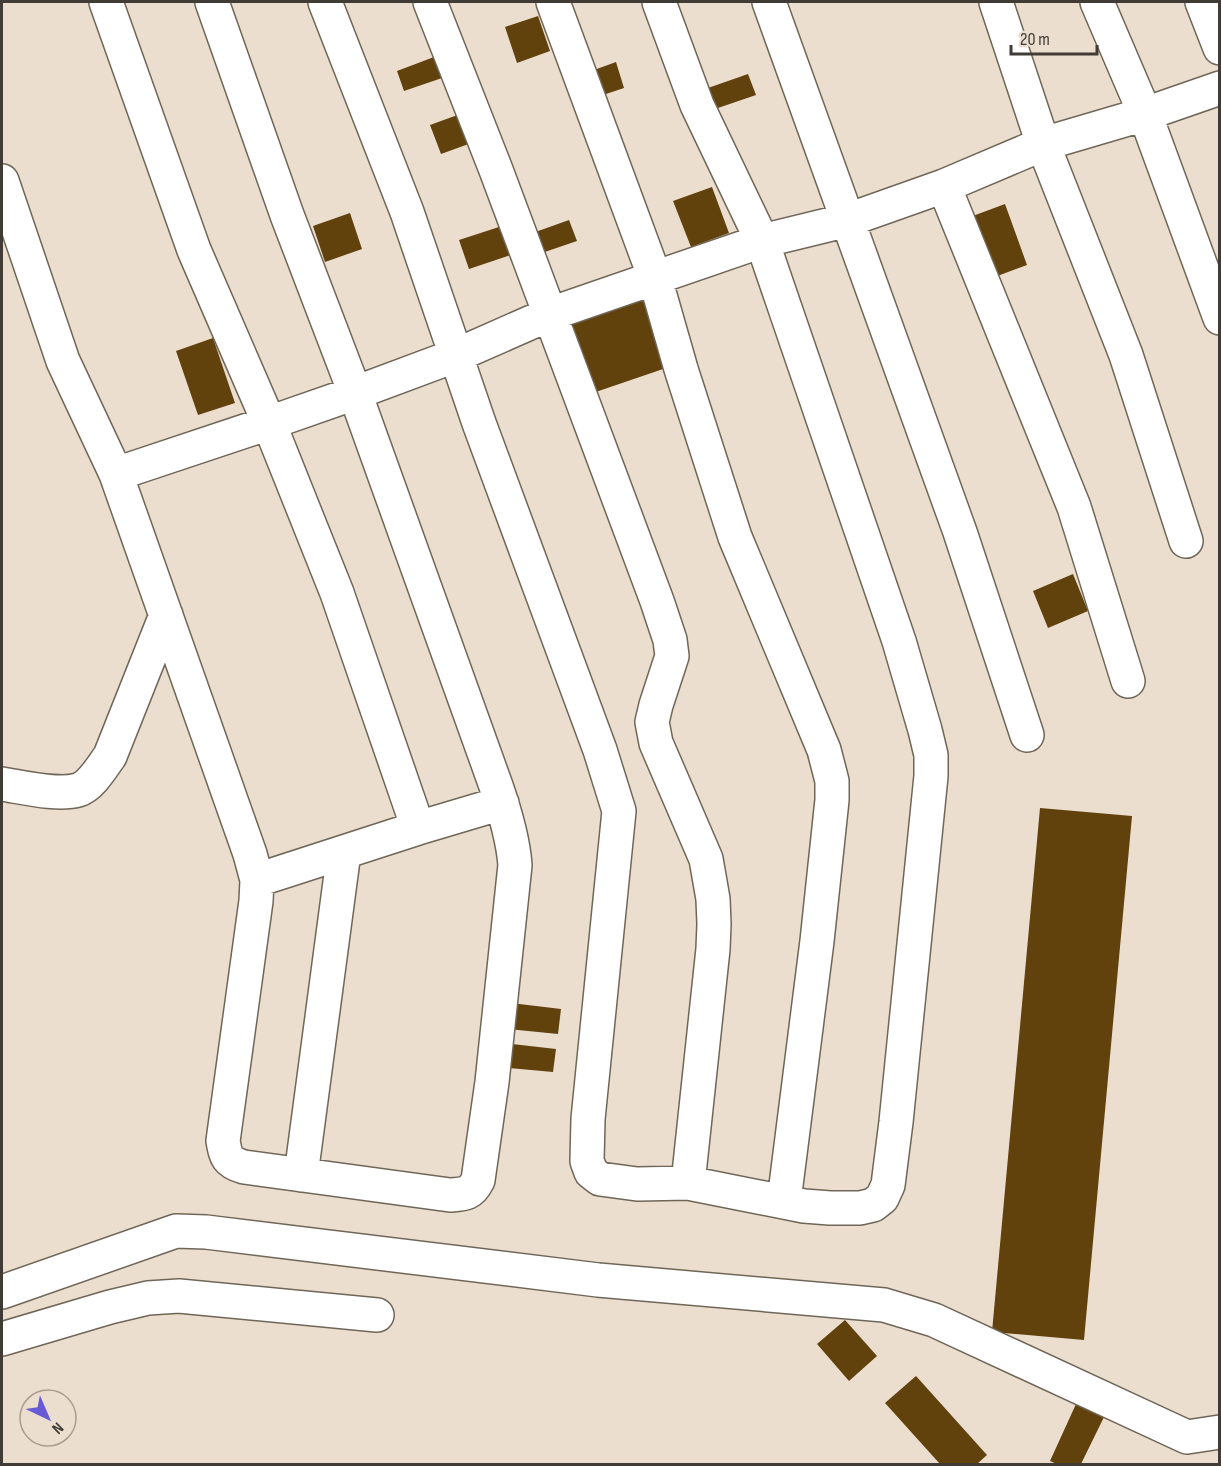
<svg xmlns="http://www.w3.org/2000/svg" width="1221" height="1466" font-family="'Sofia Sans Condensed',sans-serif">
  <rect width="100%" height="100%" fill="#ebdecf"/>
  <path fill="#61410c" d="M538 16 550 51 517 63 505 27Z
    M434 57 442 78 404 91 397 71Z
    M616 62 624 88 591 99 583 74Z
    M748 74 756 95 715 109 708 88Z
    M463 113 474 142 441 154 430 125Z
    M712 187 729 233 691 247 673 201Z
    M1005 204 1027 265 992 278 970 217Z
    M350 213 362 249 325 262 313 226Z
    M569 220 577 241 533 256 527 235Z
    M502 226 511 255 469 269 459 240Z
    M638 286 666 368 584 396 556 315Z
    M213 338 235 403 198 415 176 351Z
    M1073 574 1088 611 1048 628 1033 591Z
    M1040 808 1132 816 1084 1340 992 1332Z
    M511 1003 561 1009 558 1034 508 1029Z
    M512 1044 556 1049 553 1072 509 1068Z
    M845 1320 877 1356 849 1381 817 1344Z
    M916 1376 987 1455 977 1464H940L885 1403Z
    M1076 1404 1104 1417 1081 1464H1057L1050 1461Z"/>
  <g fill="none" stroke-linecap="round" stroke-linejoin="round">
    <defs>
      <path id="minor" d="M106 2 194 250 269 423 337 593 418 828
        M325 2 407 212 479 423 600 750 619 811 588 1119 587 1161 591 1172 600 1179 637 1184 688 1183 804 1206 830 1208H860L873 1205 882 1198 888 1185 896 1122 931 776V755L925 730 899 641 762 241 697 105 659 2
        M430 2 496 170 657 601 670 640 672 656 656 705 652 722 656 743 706 859 713 899 714 924 713 949 688 1183
        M553 2 655 278 681 369 735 537 824 750 832 781V800L817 941 784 1201
        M769 2 960 532 1027 735
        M996 2 1043 144 1126 355 1186 541
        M1097 2 1145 114 1220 318
        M1202 2 1220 48
        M2 181 63 361 116 474 250 854 257 880 256 901 223 1141C226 1157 227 1162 244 1167L450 1195C465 1194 471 1194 478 1180L492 1082 515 865C513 838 505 812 496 786L355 393 287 215 212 2
        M944 186 1074 507 1128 681
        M116 474 269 423 355 393 457 355 550 314 762 241 848 220 944 186 1043 144 1145 114 1220 88
        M2 784C22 787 58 796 78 790 91 786 102 767 110 756L166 615
        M257 880 418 828 502 803
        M301 1175 344 852
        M2 1292 176 1231 206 1232 598 1280 884 1305 934 1320 1187 1437 1220 1432
        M2 1339 110 1307 148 1298 179 1296 377 1315"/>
    </defs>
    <use href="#minor" stroke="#706658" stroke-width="36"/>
    <use href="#minor" stroke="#fff" stroke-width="33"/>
  </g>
  <rect width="1221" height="1466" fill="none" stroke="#403b35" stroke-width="6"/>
  <g transform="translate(48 1418) rotate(136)"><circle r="28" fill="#ebdecf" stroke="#a79d91" stroke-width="1.5"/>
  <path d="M0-4.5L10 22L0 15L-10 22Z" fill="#685ad4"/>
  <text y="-9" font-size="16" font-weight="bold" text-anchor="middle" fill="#403b35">N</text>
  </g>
  <path d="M1011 45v9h86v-9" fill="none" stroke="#403b35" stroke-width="3"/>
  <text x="1020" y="45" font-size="18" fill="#403b35" stroke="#ebdecf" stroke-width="4.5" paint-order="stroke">20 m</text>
</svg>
